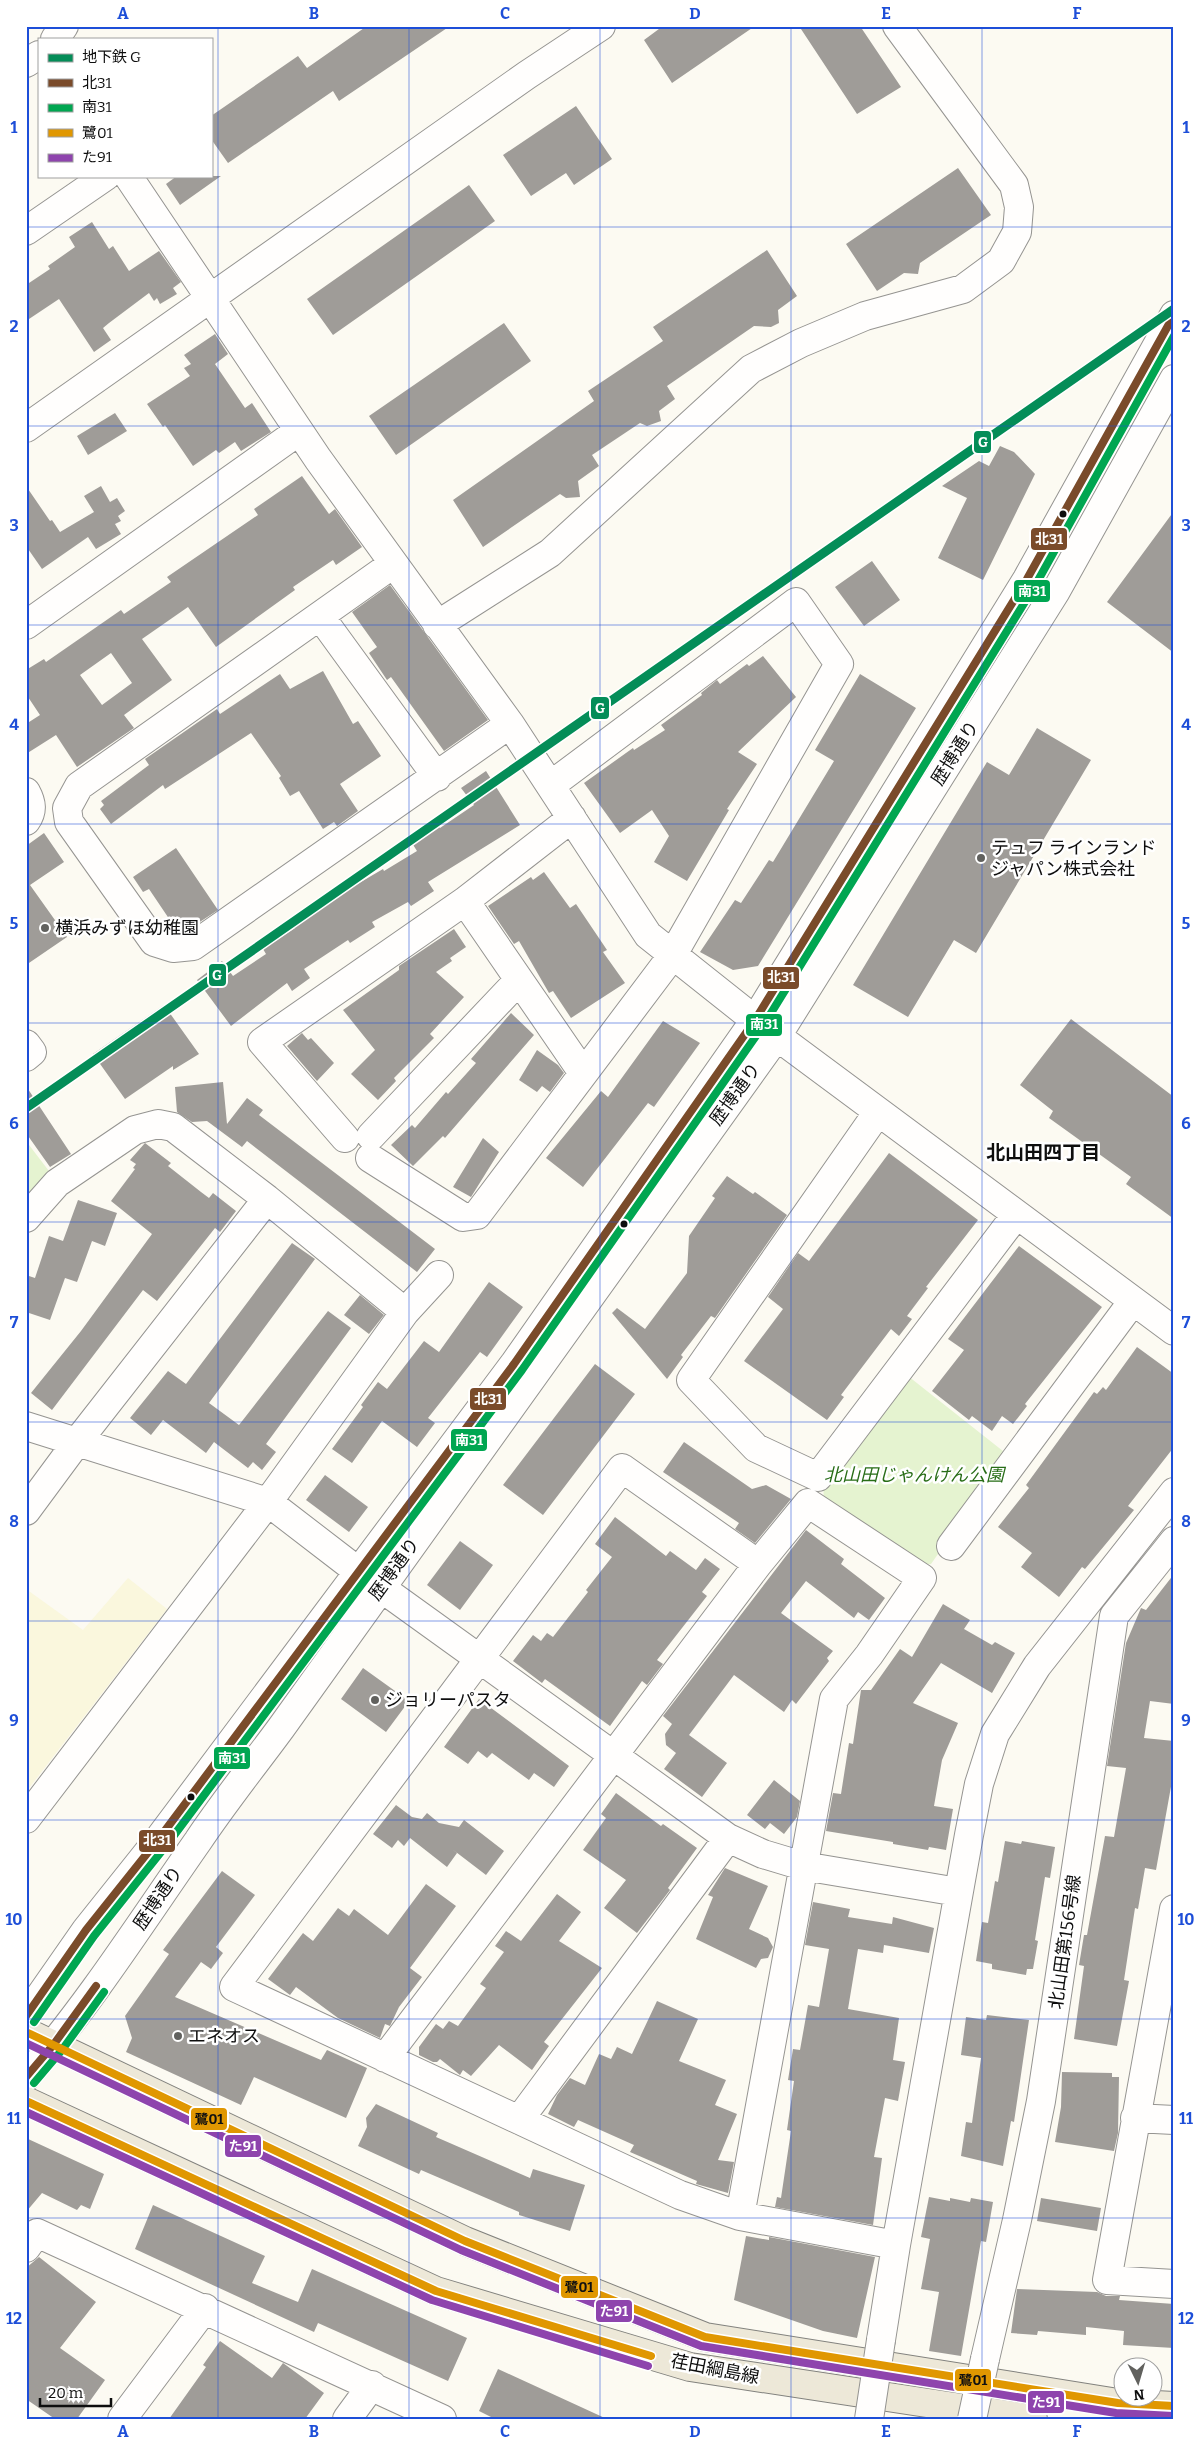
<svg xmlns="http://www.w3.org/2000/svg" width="1200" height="2445" font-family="Bitter,'Noto Sans JP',serif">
  <rect width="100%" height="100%" fill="#fcfaf2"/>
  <path fill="#faf7dd" d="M128 1578 167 1609 26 1792V1589L83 1630Z"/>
  <path fill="#e5f3d0" d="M26 1141 52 1175 26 1206Z
    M908 1376 1008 1455 931 1564 918 1565 824 1501 823 1484Z"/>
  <path fill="#9f9c98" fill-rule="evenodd" d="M367 26H450L339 101 333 91 228 163 211 139V116L298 56 307 68Z
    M663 26H755L672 83 644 40Z
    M799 26H860L901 87 857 114Z
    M576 106 612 159 574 185 566 173 531 196 503 155Z
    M958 168 991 215 920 263 918 274 904 273 877 291 846 244Z
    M177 176H221L180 205 166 184Z
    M469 185 495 221 333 335 307 299Z
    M92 222 109 249 113 246 129 271 159 251 181 282 173 288 177 294 160 304 157 298 154 301 149 293 109 323 103 328 111 340 94 352 59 299 26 321V285L50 269 48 266 75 247 69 237Z
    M767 250 797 296 778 310 779 323 771 327 754 326 667 386 675 399 659 411 661 421 647 426 640 423 592 455 599 466 578 481 580 497 566 498 560 494 483 547 453 500 594 401 588 391 663 341 653 327Z
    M504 323 531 361 396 455 369 416Z
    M215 334 228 354 215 364 245 408 252 403 271 432 241 451 235 442 219 453 216 450 193 466 165 425 163 427 147 404 190 376 184 368 191 364 184 355Z
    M115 413 127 431 88 455 77 436Z
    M1000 446 1014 452 1035 474 983 580 938 558 967 498 942 486 979 461 989 466Z
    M302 476 329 514 335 509 362 547 336 565 333 560 293 587 295 590 216 647 188 607 142 639 172 680 124 715 134 728 77 767 56 735 26 754V724L40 715 26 694V670L44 659 46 662 121 610 124 614 171 582 167 577 258 515 254 509ZM111 653 132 683 102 705 80 675Z
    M26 486 50 521 52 520 60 532 94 512 84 496 101 486 110 502 117 498 125 511 118 516 121 521 115 524 121 534 96 549 88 537 42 569 26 546Z
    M1174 511V653L1107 602Z
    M872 561 900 600 864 626 835 587Z
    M390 585 488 720 444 751 391 677 387 680 369 653 377 647 352 612Z
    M763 656 796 697 738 752 757 764 727 809 729 810 687 881 654 862 669 836 652 810 620 833 584 783 633 748 634 750 665 730 661 725 702 695 701 693 717 680 720 684 747 664 749 666Z
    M323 671 353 724 358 721 381 756 340 784 358 811 337 826 334 822 323 829 299 791 290 796 279 778 281 776 251 733 165 789 163 785 111 824 100 809 104 805 101 801 149 765 145 759 217 709 220 714 280 674 290 689Z
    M860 674 916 708 758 966 733 970 700 952 735 900 741 903 769 860 773 862 834 761 815 750Z
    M1037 728 1091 760 976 953 954 940 908 1017 853 985 987 762 1009 775Z
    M486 771 520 825 428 882 434 891 411 906 408 902 372 922 375 927 350 943 348 940 304 969 310 978 292 991 287 983 231 1026 197 980 222 961 233 976 266 954 263 949 295 928 293 925 324 905 322 901 346 885 349 889 383 869 384 871 417 851 410 840 437 823 440 828 474 805 461 788Z
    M44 833 64 862 30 885 67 937 26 965V846Z
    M176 848 218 910 186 931 178 932 149 889 143 892 133 877Z
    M544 872 570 908 576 904 607 950 603 952 625 983 571 1018 553 991 549 993 519 941 514 944 488 906 531 877 533 880Z
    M454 929 466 947 450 958 452 961 436 972 464 997 430 1034 434 1038 394 1078 396 1081 378 1100 351 1074 375 1050 343 1010 399 970V966Z
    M164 1005 199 1054 173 1070V1066L125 1099 93 1054Z
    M511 1013 534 1035 445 1138 443 1136 413 1166 391 1145 412 1125 415 1128 446 1092 448 1094 476 1063 471 1059Z
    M1071 1019 1174 1097V1219L1126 1184 1131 1177 1049 1118 1053 1111 1020 1085Z
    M663 1021 700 1043 654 1107 648 1103 583 1187 546 1158 601 1091 608 1097Z
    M302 1033 308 1040 311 1038 334 1063 317 1081 287 1046Z
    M537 1050 558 1065 564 1073 550 1092 542 1086 537 1092 519 1080Z
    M223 1082 227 1124 247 1098 263 1110 259 1115 435 1249 417 1272 247 1141 242 1147 207 1121 192 1122 177 1112 175 1087Z
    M26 1086 71 1154 50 1167 26 1133Z
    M483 1138 499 1152 471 1197 453 1187Z
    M145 1143 171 1163 168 1166 201 1192 209 1198 213 1193 236 1211 220 1232 215 1228 157 1301 143 1290 52 1410 31 1393 81 1331 152 1234 111 1201 135 1169 133 1168 136 1164 130 1160Z
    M889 1153 978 1220 926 1287 928 1288 907 1316 912 1319 899 1336 891 1329 841 1395 844 1397 827 1420 744 1361 783 1309 768 1297 798 1253 809 1261Z
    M727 1176 753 1194 755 1192 787 1215 715 1318 711 1316 681 1355 683 1357 667 1379 612 1313 617 1308 645 1329 687 1273 689 1236 715 1198 712 1196Z
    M78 1200 117 1213 105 1246 92 1241 77 1282 65 1278 50 1320 26 1312V1275L35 1278 49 1236 63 1241Z
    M292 1243 315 1259 209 1403 239 1425 328 1311 351 1328 266 1444 276 1452 262 1470 253 1462 248 1468 214 1442 206 1453 163 1420 151 1435 130 1418 168 1371 186 1384Z
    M1019 1246 1102 1307 1025 1404 1027 1406 1013 1424 1002 1416 992 1431 972 1416 969 1420 932 1391 964 1350 948 1339Z
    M489 1282 523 1307 487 1357 480 1352 428 1418 435 1423 417 1447 382 1421 352 1463 332 1449 363 1407 361 1405 378 1382 387 1389 424 1341 439 1352Z
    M360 1295 384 1315 369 1334 344 1315Z
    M1137 1347 1174 1374V1447L1128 1506 1134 1510 1085 1569 1082 1567 1059 1597 1021 1567 1032 1553 998 1527 1029 1488 1026 1485 1094 1392 1097 1394 1103 1387 1106 1390Z
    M595 1364 635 1394 543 1515 503 1485Z
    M684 1442 752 1489 766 1485 791 1499 755 1543 735 1529 739 1523 663 1472Z
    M325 1475 368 1507 349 1532 306 1500Z
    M615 1517 666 1556 670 1551 696 1570 705 1558 720 1569 702 1592 707 1596 657 1660 663 1664 647 1685 642 1681 610 1726 545 1679 542 1683 513 1661 533 1635 541 1641 547 1633 553 1637 588 1592 586 1590 612 1557 595 1544Z
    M806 1530 844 1559 841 1564 885 1598 869 1620 858 1612 854 1618 806 1581 781 1613 833 1651 827 1658 829 1661 796 1704 792 1700 784 1712 734 1675 689 1735 727 1763 702 1797 664 1769 676 1753 666 1745 665 1734 672 1724 663 1716Z
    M460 1541 493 1565 460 1610 427 1585Z
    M1174 1574V1704L1150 1701 1144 1738 1174 1741V1770L1156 1870 1145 1868 1138 1909 1135 1908 1124 1980 1129 1981 1117 2046 1074 2039 1084 1966 1079 1965 1084 1935H1087L1105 1836 1114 1837 1126 1768 1107 1766 1126 1643 1141 1608 1146 1610Z
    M943 1604 970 1620 964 1629 992 1645 995 1642 1015 1653 992 1693 941 1663 913 1703 958 1723 942 1760 934 1806 953 1809 946 1850 929 1847 928 1850 893 1844V1842L826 1831 833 1793 841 1794 849 1743 853 1744 861 1690H871L900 1649 912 1657Z
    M363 1668 409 1701 386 1732 341 1699Z
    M479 1699 569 1766 554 1787 534 1773 529 1780 492 1753 487 1758 478 1751 468 1764 444 1747Z
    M774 1780 800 1801 797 1817 784 1834 770 1823 765 1829 747 1815Z
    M616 1793 661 1826 663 1824 697 1848 668 1888 670 1890 637 1933 604 1908 626 1880 583 1850 606 1818 601 1814Z
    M396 1805 412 1817 422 1819 427 1813 439 1823 459 1827 464 1820 504 1851 486 1875 452 1849 457 1853 447 1867 410 1838 404 1846 398 1840 392 1848 373 1834Z
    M1005 1841 1021 1844 1022 1841 1055 1847 1050 1878 1045 1877 1035 1940 1038 1941 1033 1969H1027L1026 1975 992 1969V1964L976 1961 982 1922 988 1923 995 1881 998 1882Z
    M725 1868 768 1886 749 1929 768 1938 773 1947 768 1958 761 1959 756 1968 696 1939 713 1897 708 1895Z
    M222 1871 255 1895 216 1947 223 1953 211 1969 201 1962 175 1997 321 2060 327 2050 367 2068 346 2118 254 2077 241 2105 126 2052 132 2038 125 2016 169 1954 163 1950Z
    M426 1884 456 1906 410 1968 422 1977 399 2007 390 2026 385 2024 380 2038 338 2018 296 1987 290 1995 268 1979 303 1933 313 1941 338 1908 349 1916 354 1909 388 1935Z
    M557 1894 581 1912 559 1941 602 1968 544 2042 549 2046 532 2070 499 2045 471 2076 463 2070 460 2075 440 2059 437 2062H433L419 2055V2047L436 2024 443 2029 449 2021 458 2026 486 1988 480 1984 504 1952 495 1946 506 1931 521 1941Z
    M813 1902 850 1909 848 1917 892 1924 893 1917 934 1928 929 1953 884 1945 883 1953 858 1949 848 2009 899 2018 893 2060 905 2062 898 2101 885 2098 874 2157 882 2158 873 2225 775 2207 777 2197 781 2198 791 2131 787 2130 794 2081 788 2080 793 2049 800 2050 808 2005 819 2007 829 1949 805 1945Z
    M657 2001 698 2019 679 2061 726 2080 715 2105 737 2114 718 2160 734 2162 728 2193 696 2184 697 2181 630 2152 634 2145 578 2120 574 2127 548 2114 557 2095 570 2078 585 2085 599 2054 611 2059 617 2047 632 2054Z
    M987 2015 1029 2020 1014 2122 1011 2121 1003 2166 961 2156 966 2122 972 2123 981 2058 961 2055 966 2017 986 2020Z
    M1062 2072 1112 2073V2077H1119L1118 2133 1114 2151 1055 2142 1061 2107Z
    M376 2104 438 2133 436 2137 530 2178 533 2169 585 2185 570 2231 519 2215V2212L421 2170 419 2174 358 2146 367 2127 366 2118Z
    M26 2138 104 2174 90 2209 81 2205 77 2210 42 2193 26 2212Z
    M929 2197 950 2201V2198L970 2202 971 2198 993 2202 986 2242 981 2241 961 2356 929 2351 939 2292 921 2289 930 2239 921 2237Z
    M1041 2198 1101 2208 1097 2231 1037 2221Z
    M153 2205 265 2256 252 2283 298 2302 312 2269 467 2338 448 2381 318 2323 314 2332 135 2249Z
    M746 2236 769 2240V2237L875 2257 857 2338 823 2331 734 2300Z
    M39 2257 96 2302 60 2348 105 2380 77 2419H55L26 2399V2268Z
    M1017 2289 1097 2292 1106 2296H1120L1119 2300 1174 2304V2348L1123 2345 1124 2331 1086 2327V2335L1038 2331 1037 2335 1011 2333Z
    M220 2341 272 2378 283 2363 324 2393 305 2419H169L206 2367 203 2365Z
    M498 2369 607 2419H495L479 2411Z"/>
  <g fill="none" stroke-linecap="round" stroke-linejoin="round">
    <defs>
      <path id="minor" d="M55 39 64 26
        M26 63 39 55
        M128 176 318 459 510 724 648 935 755 1020 1174 1331
        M26 231 106 176
        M26 428 527 75 601 26
        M393 564 79 786 67 808 69 822 154 942 173 948 193 946 510 724
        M320 616 437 777
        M26 625 299 431
        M437 625 550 553 751 369 801 343 865 316 963 289 1001 261 1017 232 1019 207 1014 185 897 26
        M26 792C32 803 33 811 26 821
        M465 901 583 1073
        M26 1044 32 1052 26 1057
        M878 1112 691 1380 756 1448 818 1477 1016 1215
        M371 1136 519 980
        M345 1138 262 1042 465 901 572 818
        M370 1158 463 1217 477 1215 672 956 839 664 796 602 551 785
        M26 1218 57 1183 135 1130 158 1124 173 1127 267 1199 405 1312 268 1502 26 1819
        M405 1312 439 1275
        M26 1426 268 1502 359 1572 728 1838 763 1854 803 1866 958 1892
        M26 1511 77 1442 267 1199
        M951 1546 1133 1301
        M758 1564 622 1468 234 1987 680 2195 740 2216 896 2245
        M1174 1909 1107 2280 1174 2284
        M26 2016 86 1930 161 1836 514 1364 755 1020 1027 579 1174 315
        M385 2058 758 1564 808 1503 922 1578 869 1655 834 1699 740 2216
        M26 2077C90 2003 142 1921 198 1841 224 1802 253 1766 281 1728L777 1036 1056 591 1174 379
        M1135 2118 1174 2120
        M519 2120 728 1838
        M26 2248 37 2233 442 2419
        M881 2340 896 2245 969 1835 979 1784 995 1734 1037 1666 1174 1492
        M985 2359 1017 2220 1041 2101 1114 1616 1174 1541
        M122 2419 205 2308
        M347 2419 372 2385"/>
      <path id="major" d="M26 2032 465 2241 705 2337 1118 2403 1174 2406
        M26 2101 436 2291 690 2367 1033 2419"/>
    </defs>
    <use href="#minor" stroke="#959491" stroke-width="30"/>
    <use href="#major" stroke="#82827e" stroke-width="30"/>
    <use href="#minor" stroke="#fffefd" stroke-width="28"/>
    <use href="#major" stroke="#ede8d8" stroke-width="28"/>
    <defs>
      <path id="minor-bridge" d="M869 2419 881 2340
        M972 2419 985 2359"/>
    </defs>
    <use href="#minor-bridge" stroke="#959491" stroke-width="30" stroke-linecap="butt"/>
    <use href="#minor-bridge" stroke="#fffefd" stroke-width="28"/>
    <defs>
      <path id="bus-1" d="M26 2016 86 1930 161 1836 514 1364 755 1020 1027 579 1174 315
        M26 2077 54 2044 96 1986"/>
      <path id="bus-2" d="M34 2022 94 1936 169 1842 522 1370 763 1026 1036 584 1174 336
        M34 2083 62 2050 104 1992"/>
      <path id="bus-3" d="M26 2032 465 2241 705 2337 1118 2403 1174 2406
        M26 2101 436 2291 651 2356"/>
      <path id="bus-4" d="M26 2043 461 2250 701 2346 1116 2413 1173 2416
        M26 2112 432 2300 648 2366"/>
    </defs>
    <use href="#bus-1" stroke="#fff" stroke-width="11"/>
    <use href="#bus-2" stroke="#fff" stroke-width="11"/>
    <use href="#bus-3" stroke="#fff" stroke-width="11"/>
    <use href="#bus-4" stroke="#fff" stroke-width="11"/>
    <use href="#bus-1" stroke="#7a4b2a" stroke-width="8"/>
    <use href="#bus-2" stroke="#00a651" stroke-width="8"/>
    <use href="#bus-3" stroke="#e09701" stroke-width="8"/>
    <use href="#bus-4" stroke="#8e44ad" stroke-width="8"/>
    <defs>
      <path id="metro-1" d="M26 1108 1174 309"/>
    </defs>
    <use href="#metro-1" stroke="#fff" stroke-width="12"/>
    <use href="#metro-1" stroke="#048d58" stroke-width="9"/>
  </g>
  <path fill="none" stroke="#1d4ed8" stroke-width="1" stroke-opacity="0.55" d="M218 26V2419M409 26V2419M600 26V2419M791 26V2419M982 26V2419M26 227H1174M26 426H1174M26 625H1174M26 824H1174M26 1023H1174M26 1222H1174M26 1422H1174M26 1621H1174M26 1820H1174M26 2019H1174M26 2218H1174"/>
  <g fill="#0e0e0e" stroke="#fff" stroke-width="2">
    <circle cx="1063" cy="514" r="4.5"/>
    <circle cx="624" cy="1224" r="4.5"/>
    <circle cx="191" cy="1797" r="4.5"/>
  </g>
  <g fill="#61615e" stroke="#fff" stroke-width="2">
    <circle cx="981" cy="858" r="5"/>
    <circle cx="45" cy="928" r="5"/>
    <circle cx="375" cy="1700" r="5"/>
    <circle cx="178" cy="2036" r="5"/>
  </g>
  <g text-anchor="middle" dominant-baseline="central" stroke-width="5" stroke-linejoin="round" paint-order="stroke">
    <g font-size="18" fill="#0e0e0e" stroke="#fff">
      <text transform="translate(955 753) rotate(-58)">歴博通り</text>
      <text transform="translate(735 1094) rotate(-54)">歴博通り</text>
      <text transform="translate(394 1569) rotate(-54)">歴博通り</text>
      <text transform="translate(158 1898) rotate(-56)">歴博通り</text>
      <text transform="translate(1065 1942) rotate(-82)">北山田第156号線</text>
      <text transform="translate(715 2369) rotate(11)">荏田綱島線</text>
    </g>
    <g font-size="18" fill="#0e0e0e" stroke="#fff" text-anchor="start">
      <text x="991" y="848">テュフ ラインランド<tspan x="991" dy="21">ジャパン株式会社</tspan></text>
      <text x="55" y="928">横浜みずほ幼稚園</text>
      <text x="385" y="1700">ジョリーパスタ</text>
      <text x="188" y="2036">エネオス</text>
    </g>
    <g font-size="18" font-style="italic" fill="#286d17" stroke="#fff">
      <text x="914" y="1475">北山田じゃんけん公園</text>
    </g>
    <g font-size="19" font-weight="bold" fill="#0e0e0e" stroke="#fff">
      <text x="1043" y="1152">北山田四丁目</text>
    </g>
  </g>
  <g stroke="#fff" stroke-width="2">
    <rect x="973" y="430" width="19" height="24" rx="5" fill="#048d58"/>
    <rect x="1030" y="527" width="38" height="24" rx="5" fill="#7a4b2a"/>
    <rect x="1013" y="579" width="38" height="24" rx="5" fill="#00a651"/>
    <rect x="590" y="696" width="20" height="24" rx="5" fill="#048d58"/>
    <rect x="208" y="963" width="19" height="24" rx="5" fill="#048d58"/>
    <rect x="762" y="966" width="38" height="24" rx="5" fill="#7a4b2a"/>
    <rect x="745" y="1013" width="38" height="24" rx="5" fill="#00a651"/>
    <rect x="469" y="1387" width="38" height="24" rx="5" fill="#7a4b2a"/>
    <rect x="450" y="1428" width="38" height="24" rx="5" fill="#00a651"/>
    <rect x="213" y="1746" width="38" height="24" rx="5" fill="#00a651"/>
    <rect x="138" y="1829" width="38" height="24" rx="5" fill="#7a4b2a"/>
    <rect x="190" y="2107" width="38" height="24" rx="5" fill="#e09701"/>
    <rect x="224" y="2134" width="38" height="24" rx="5" fill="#8e44ad"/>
    <rect x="560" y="2275" width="39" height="24" rx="5" fill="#e09701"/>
    <rect x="595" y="2299" width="38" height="24" rx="5" fill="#8e44ad"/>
    <rect x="954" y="2368" width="38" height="24" rx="5" fill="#e09701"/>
    <rect x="1027" y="2390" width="38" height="24" rx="5" fill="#8e44ad"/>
  </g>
  <g font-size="14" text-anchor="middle" font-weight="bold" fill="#fff">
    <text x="983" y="447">G</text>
    <text x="1049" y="544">北31</text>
    <text x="1032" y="596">南31</text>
    <text x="600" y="713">G</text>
    <text x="217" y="980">G</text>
    <text x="781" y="982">北31</text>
    <text x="764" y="1029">南31</text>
    <text x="488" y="1404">北31</text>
    <text x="469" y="1445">南31</text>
    <text x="232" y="1763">南31</text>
    <text x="157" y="1845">北31</text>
    <text x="243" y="2151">た91</text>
    <text x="614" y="2316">た91</text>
    <text x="1046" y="2407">た91</text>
  </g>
  <g font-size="14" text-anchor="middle" font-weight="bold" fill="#111">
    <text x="209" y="2124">鷺01</text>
    <text x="579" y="2292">鷺01</text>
    <text x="973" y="2385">鷺01</text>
  </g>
  <rect width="1200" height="2445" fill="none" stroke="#ffffff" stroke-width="55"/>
  <rect x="38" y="38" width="175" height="140" fill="#ffffff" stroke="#9f9f9f"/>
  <rect x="48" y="54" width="25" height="8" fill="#048d58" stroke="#9f9f9f"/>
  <text x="82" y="62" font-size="15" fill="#0e0e0e">地下鉄 G</text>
  <rect x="48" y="79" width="25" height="8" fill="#7a4b2a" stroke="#9f9f9f"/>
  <text x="82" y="88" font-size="15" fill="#0e0e0e">北31</text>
  <rect x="48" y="104" width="25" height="8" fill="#00a651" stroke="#9f9f9f"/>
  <text x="82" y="112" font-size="15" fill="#0e0e0e">南31</text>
  <rect x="48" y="129" width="25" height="8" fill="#e09701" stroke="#9f9f9f"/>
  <text x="82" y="138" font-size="15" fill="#0e0e0e">鷺01</text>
  <rect x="48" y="154" width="25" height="8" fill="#8e44ad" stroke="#9f9f9f"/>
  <text x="82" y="162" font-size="15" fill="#0e0e0e">た91</text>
  <g transform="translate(1138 2382) rotate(175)"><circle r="24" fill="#ffffff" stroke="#9f9f9f"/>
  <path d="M0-4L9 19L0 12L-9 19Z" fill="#61615e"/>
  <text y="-8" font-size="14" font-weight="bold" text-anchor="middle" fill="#0e0e0e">N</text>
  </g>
  <path d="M40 2398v8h71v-8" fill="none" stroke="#0e0e0e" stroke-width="2.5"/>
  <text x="48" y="2398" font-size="15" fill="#0e0e0e" stroke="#ffffff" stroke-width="4" paint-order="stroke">20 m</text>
  <rect x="28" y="28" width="1144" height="2390" fill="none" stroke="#1d4ed8" stroke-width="2"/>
  <g font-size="16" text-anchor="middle" font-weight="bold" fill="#1d4ed8">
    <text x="123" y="19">A</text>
    <text x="314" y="19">B</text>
    <text x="505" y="19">C</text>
    <text x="695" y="19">D</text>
    <text x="886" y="19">E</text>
    <text x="1077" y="19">F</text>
    <text x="14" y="133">1</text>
    <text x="1186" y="133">1</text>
    <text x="14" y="332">2</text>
    <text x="1186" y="332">2</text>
    <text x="14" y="531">3</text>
    <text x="1186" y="531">3</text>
    <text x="14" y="730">4</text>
    <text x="1186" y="730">4</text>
    <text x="14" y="929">5</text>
    <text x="1186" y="929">5</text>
    <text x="14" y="1129">6</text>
    <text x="1186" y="1129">6</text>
    <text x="14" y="1328">7</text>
    <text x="1186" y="1328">7</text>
    <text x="14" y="1527">8</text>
    <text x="1186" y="1527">8</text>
    <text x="14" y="1726">9</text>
    <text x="1186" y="1726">9</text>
    <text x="14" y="1925">10</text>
    <text x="1186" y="1925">10</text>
    <text x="14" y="2124">11</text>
    <text x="1186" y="2124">11</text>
    <text x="14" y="2324">12</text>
    <text x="1186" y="2324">12</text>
    <text x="123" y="2437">A</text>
    <text x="314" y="2437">B</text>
    <text x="505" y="2437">C</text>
    <text x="695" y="2437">D</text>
    <text x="886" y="2437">E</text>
    <text x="1077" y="2437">F</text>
  </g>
</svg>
